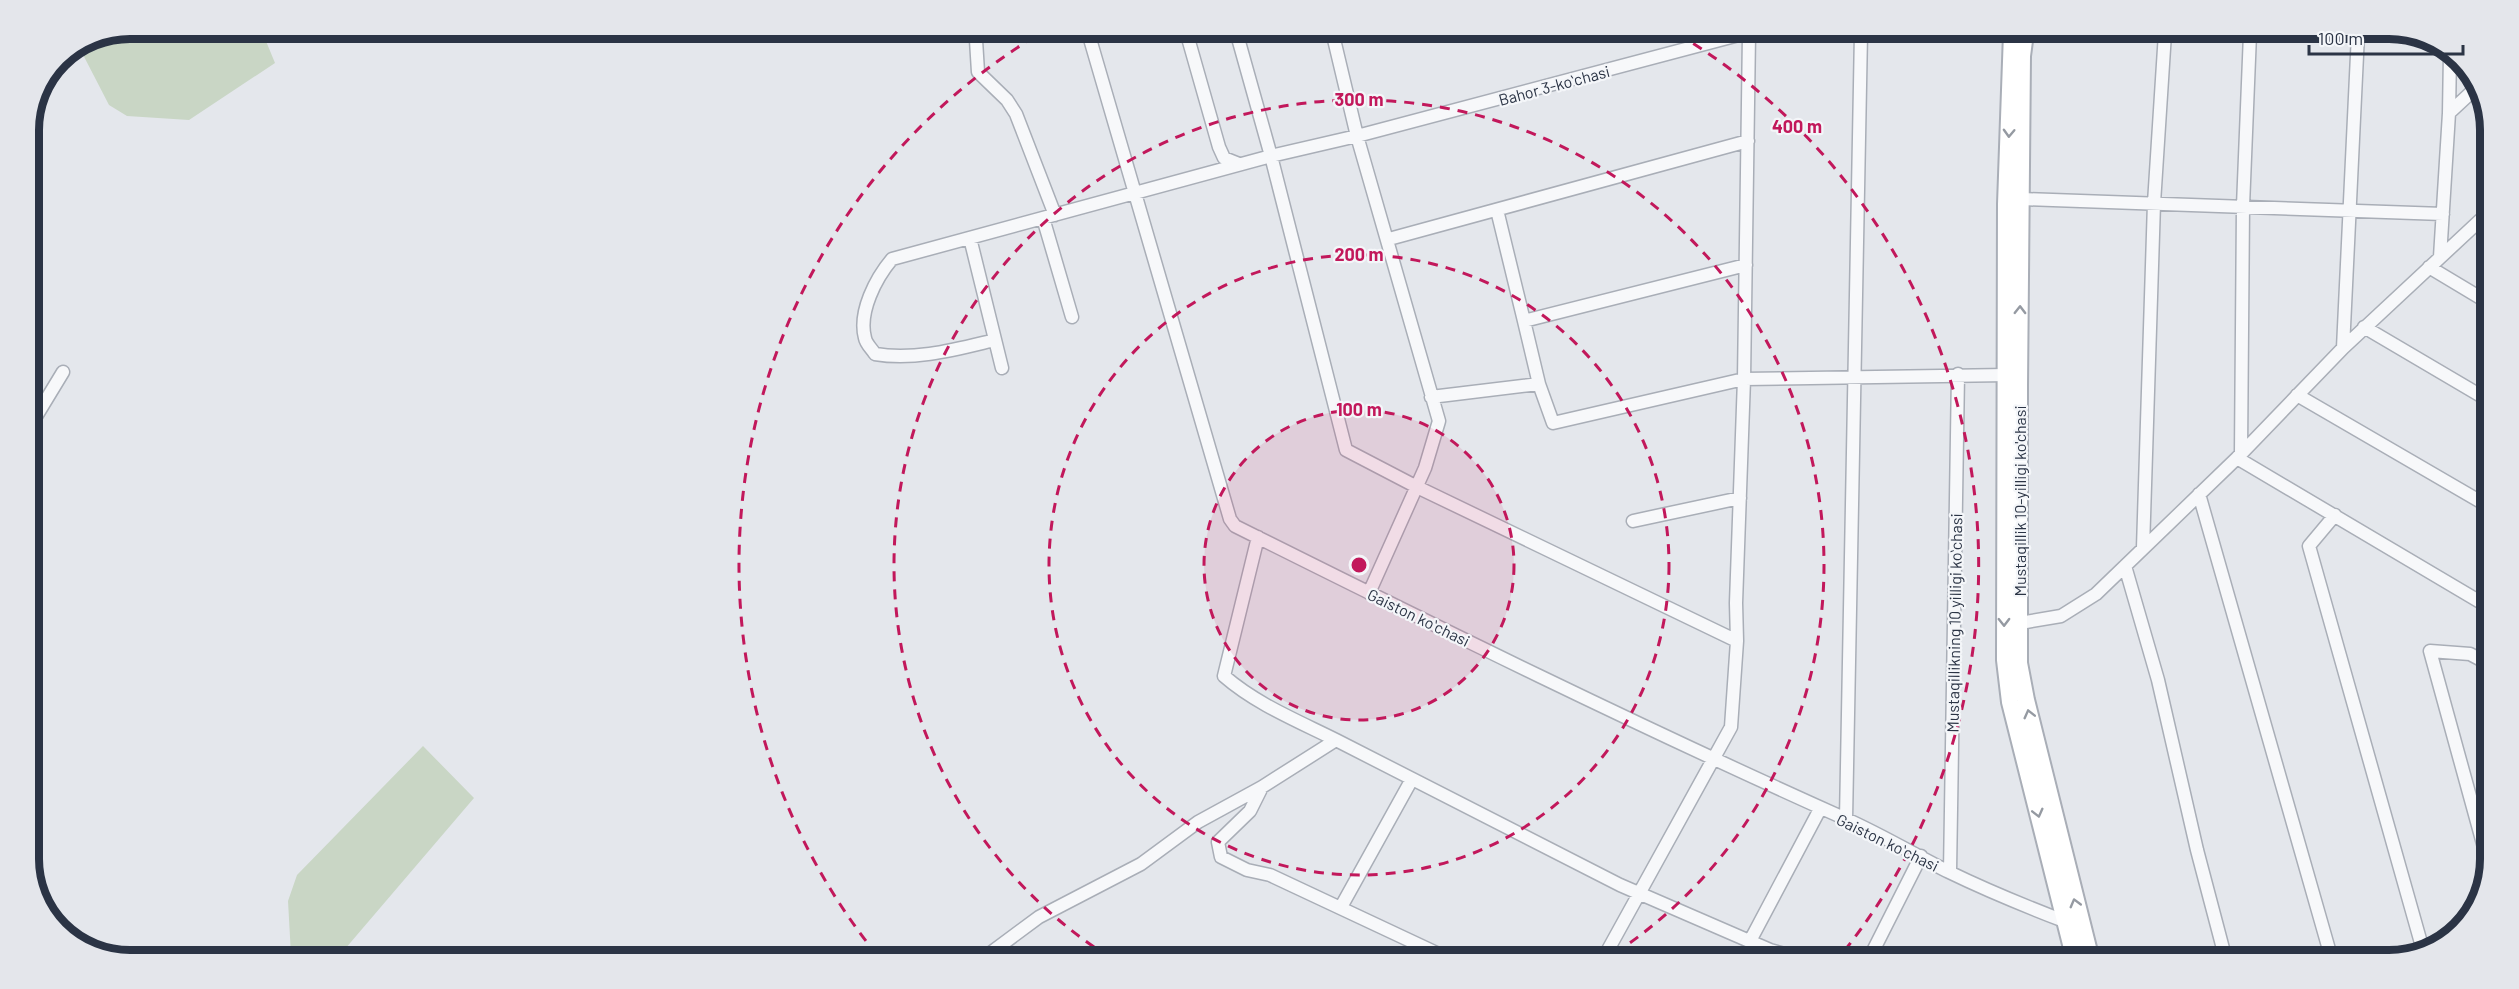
<svg xmlns="http://www.w3.org/2000/svg" width="2519" height="989" font-family="Barlow,sans-serif">
  <rect width="100%" height="100%" fill="#e4e7ec"/>
  <path fill="#c9d6c5" d="M130 29H261L275 63 189 120 127 116 109 105 78 45 92 36Z
    M423 746 474 798 339 956 291 955 288 901 297 875Z"/>
  <g fill="none" stroke-linecap="round" stroke-linejoin="round">
    <defs>
      <path id="minor" d="M1186 31 1219 147 1224 158 1239 164
        M1236 31 1271 156 1346 450 1417 487 1737 641
        M1332 31 1357 136 1439 421 1425 468 1369 593
        M1090 39 1230 519 1235 526C1437 627 1640 727 1846 819 1882 835 1915 855 1949 872 1986 890 2025 906 2064 921
        M976 40 978 72 1007 100 1016 114 1055 215
        M2449 113 2477 87
        M2022 199 2443 214
        M1497 210 1524 321 1746 265
        M1043 218 1072 317
        M970 238 1002 368
        M1389 239 1748 141
        M2440 257 2449 113 2450 54
        M2429 267 2489 303
        M2364 327 2488 400
        M995 340C957 349 915 361 875 354 872 349 866 344 865 338 858 312 876 278 892 259L1271 156 1357 136 1750 32
        M2343 348 2358 34
        M1539 384 1553 423 1744 379 1749 34
        M2297 395 2488 506
        M1431 397 1539 384 1524 321
        M29 428 63 372
        M2241 453 2243 206 2250 34
        M2237 458 2487 606
        M2199 494 2332 960
        M2335 515 2309 546 2423 950
        M1633 521 1740 498
        M1258 537 1224 676C1256 704 1298 721 1336 740
        M2143 548 2154 203 2165 33
        M2125 566 2158 680 2197 850 2226 960
        M2020 623 2061 616 2096 594 2237 458 2343 348 2490 211
        M1262 787 1250 811 1218 842 1221 857 1247 870 1270 875 1447 958
        M1846 819 1861 33
        M2485 851 2430 651 2470 654 2487 663
        M1950 872 1958 374
        M1341 907 1412 779
        M1750 941 1820 809
        M985 957 1039 917 1141 864 1198 822 1262 787 1336 740 1620 885 1770 950 1803 959
        M1603 959 1731 727 1737 641 1736 603 1744 379 2007 375
        M1869 959 1921 856"/>
      <path id="secondary" d="M2012 33 2006 204 2005 660 2010 702 2075 960
        M2025 33 2022 56 2019 386V663L2026 700 2091 960"/>
    </defs>
    <use href="#minor" stroke="#a9aeb7" stroke-width="15"/>
    <use href="#secondary" stroke="#a9aeb7" stroke-width="20"/>
    <use href="#minor" stroke="#f7f8fa" stroke-width="12"/>
    <use href="#secondary" stroke="#fff" stroke-width="16"/>
  </g>
  <defs><path id="oneway-chevron" d="M-2-3.5L2.5 0L-2 3.5" fill="none" stroke-width="1.6" stroke-linecap="round" stroke-linejoin="round" transform="scale(1.5)"/></defs>
  <g stroke="#959aa2">
    <use href="#oneway-chevron" transform="translate(2009 133) rotate(92)"/>
    <use href="#oneway-chevron" transform="translate(2020 310) rotate(-89)"/>
    <use href="#oneway-chevron" transform="translate(2004 622) rotate(89)"/>
    <use href="#oneway-chevron" transform="translate(2029 714) rotate(-104)"/>
    <use href="#oneway-chevron" transform="translate(2038 813) rotate(76)"/>
    <use href="#oneway-chevron" transform="translate(2075 903) rotate(-105)"/>
  </g>
  <circle cx="1359" cy="565" r="155" fill="#c2185b" fill-opacity=".12"/>
  <g fill="none" stroke="#c2185b" stroke-width="3" stroke-dasharray="10 8">
    <circle cx="1359" cy="565" r="155"/>
    <circle cx="1359" cy="565" r="310"/>
    <path d="M1109 957A465 465 0 1 1 1609 957"/>
    <path d="M877 955A620 620 0 0 1 1044 31M1678 34A620 620 0 0 1 1841 955"/>
  </g>
  <g text-anchor="middle" dominant-baseline="central" stroke-width="4.5" stroke-linejoin="round" paint-order="stroke">
    <g font-size="16" fill="#2b3445" stroke="#f4f6f9">
      <text transform="translate(1554 85) rotate(-15)">Bahor 3-koʻchasi</text>
      <text transform="translate(2019 501) rotate(-90)">Mustaqillik 10-yilligi ko'chasi</text>
      <text transform="translate(1419 617) rotate(26)">Gaiston koʻchasi</text>
      <text transform="translate(1954 623) rotate(-89)">Mustaqillikning 10 yilligi koʻchasi</text>
      <text transform="translate(1888 842) rotate(26)">Gaiston koʻchasi</text>
    </g>
  </g>
  <path d="M0 0H2519V989H0ZM130 39H2389A91 91 0 0 1 2480 130V859A91 91 0 0 1 2389 950H130A91 91 0 0 1 39 859V130A91 91 0 0 1 130 39Z" fill="#e4e6eb" fill-rule="evenodd"/>
  <path fill="none" stroke="#2b3445" stroke-width="8" d="M130 39H2389A91 91 0 0 1 2480 130V859A91 91 0 0 1 2389 950H130A91 91 0 0 1 39 859V130A91 91 0 0 1 130 39Z"/>
  <circle cx="1359" cy="565" r="9" fill="#c2185b" stroke="#f4f6f9" stroke-width="3"/>
  <g font-size="18" text-anchor="middle" font-weight="bold" fill="#c2185b" stroke="#f4f6f9" stroke-width="4.5" stroke-linejoin="round" paint-order="stroke">
    <text x="1359" y="106">300 m</text>
    <text x="1797" y="133">400 m</text>
    <text x="1359" y="261">200 m</text>
    <text x="1359" y="416">100 m</text>
  </g>
  <path d="M2309 45v9h154v-9" fill="none" stroke="#2b3445" stroke-width="3"/>
  <text x="2318" y="45" font-size="18" fill="#2b3445" stroke="#f4f6f9" stroke-width="4.5" paint-order="stroke">100 m</text>
</svg>
